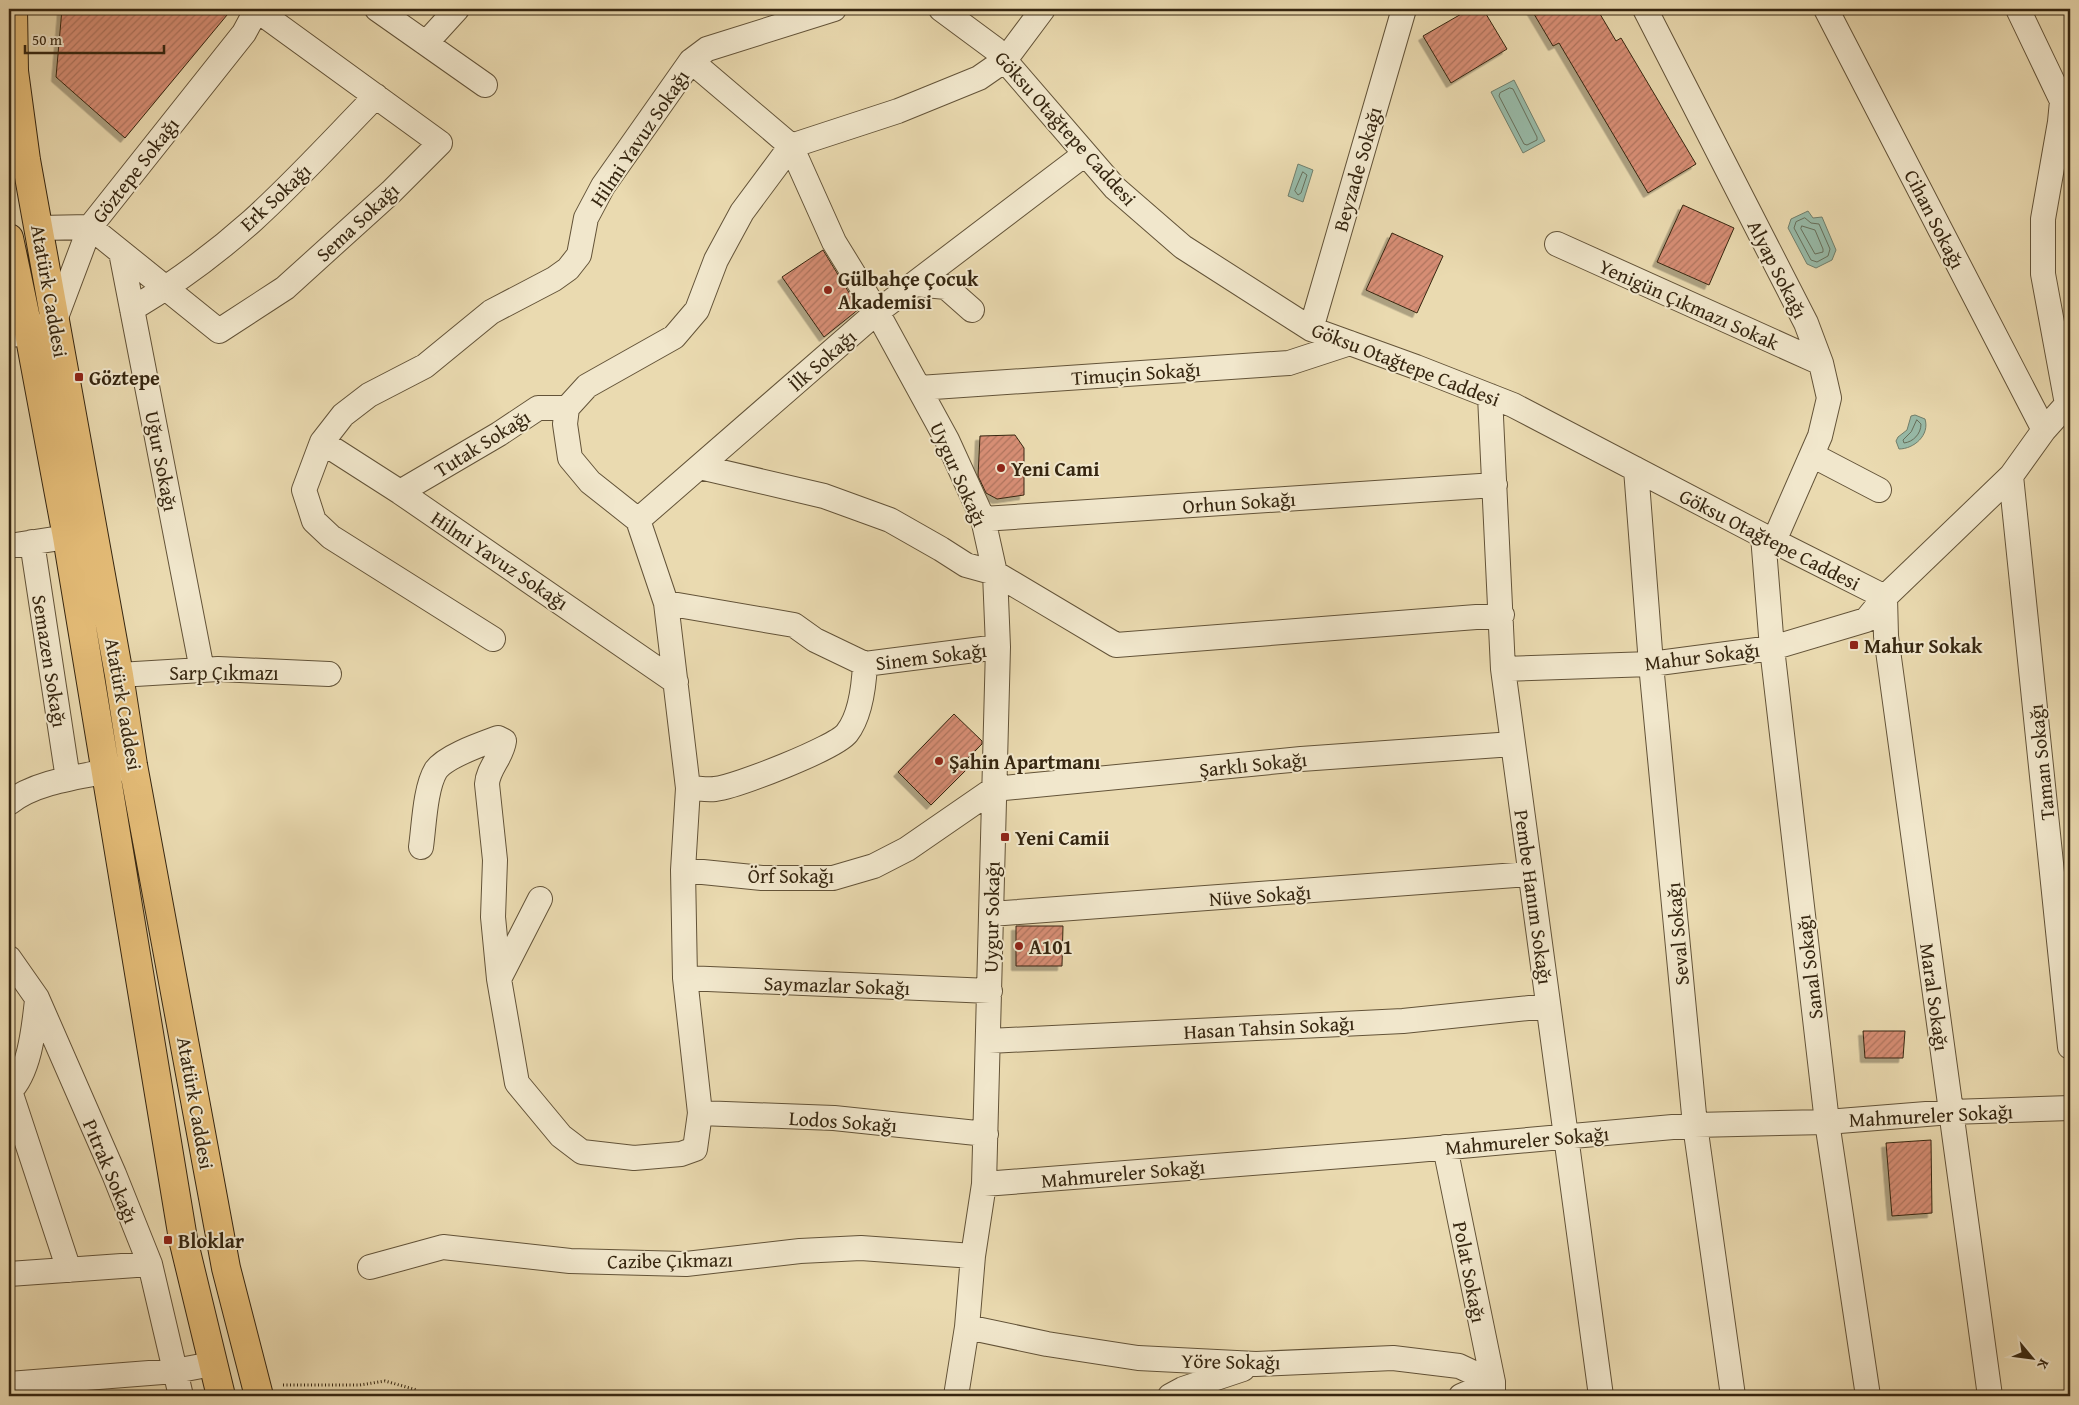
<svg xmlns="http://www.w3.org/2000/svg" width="2079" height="1405" font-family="'Gentium Book Plus',serif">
  <defs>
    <pattern id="building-hatch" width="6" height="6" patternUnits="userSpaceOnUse" patternTransform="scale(1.25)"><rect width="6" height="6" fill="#d78e75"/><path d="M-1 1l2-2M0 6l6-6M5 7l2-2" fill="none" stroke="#af745f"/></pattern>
    <filter id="shadow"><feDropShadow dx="-4.5" dy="4.5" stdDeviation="0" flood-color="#0004"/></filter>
  </defs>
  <rect width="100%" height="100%" fill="#eadab0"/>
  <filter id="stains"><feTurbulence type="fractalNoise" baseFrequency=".004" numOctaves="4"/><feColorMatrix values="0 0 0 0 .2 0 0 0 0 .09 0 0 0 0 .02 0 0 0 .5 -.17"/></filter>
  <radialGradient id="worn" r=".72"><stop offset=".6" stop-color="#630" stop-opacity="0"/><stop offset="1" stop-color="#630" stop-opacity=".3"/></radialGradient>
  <path fill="#98bba9" stroke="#717f6c" d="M1514 80 1545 141 1523 153 1491 92Z
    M1298 164 1313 170 1303 202 1288 196Z
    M1808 211 1813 218 1822 217 1836 250 1832 260 1816 268 1807 264 1788 228 1791 219Z
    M1915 415 1925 419C1930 435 1914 449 1899 449L1896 441 1898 437 1907 430 1911 416Z"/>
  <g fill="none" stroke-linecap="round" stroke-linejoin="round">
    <path stroke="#67705c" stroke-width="1" d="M1510 88 1513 89 1537 137V140L1527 145 1524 144 1499 96 1500 93Z
      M1303 172 1307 175 1301 193 1298 195 1295 191Z
      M1805 218 1811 223 1819 224 1830 249 1828 256 1817 262 1811 260 1794 228 1796 222Z
      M1802 226 1815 230 1823 249V252L1815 254 1801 229Z
      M1917 420 1921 424C1921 434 1913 442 1904 443L1903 440 1911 432Z"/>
  </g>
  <path fill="url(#building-hatch)" stroke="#362610" filter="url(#shadow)" d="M62 9H232L125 138 56 77Z
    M1470 9H1483L1507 49 1451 83 1423 36Z
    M1531 9H1597L1616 41 1621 38 1696 164 1648 193 1559 43 1553 46Z
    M1683 205 1734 228 1709 285 1657 262Z
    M1392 233 1443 256 1417 313 1366 290Z
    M823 250 859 309 824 337 782 277Z
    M1015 435 1024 448V495L997 499 986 493 978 476 980 436Z
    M954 714 982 741V744L967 759 972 764 931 805 898 772Z
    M1016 926H1063L1062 966H1016Z
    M1863 1031H1905L1903 1058H1865Z
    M1931 1140 1932 1213 1892 1216 1886 1143Z"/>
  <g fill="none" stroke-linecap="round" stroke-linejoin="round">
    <defs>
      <path id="minor" d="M377 9 485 85
        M941 9 995 49 1115 188 1183 247 1311 329 1416 367 1513 405 1756 532 1885 597
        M1645 9 1806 323 1821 363 1829 398 1820 436 1774 541
        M1826 9 2044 430
        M2018 9 2062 101 2060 122 2043 219V274L2067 404
        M426 43 457 9
        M691 61 791 146 834 242 877 312 947 440 983 519 995 573 998 647 984 1184 973 1256 967 1327 956 1396
        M90 227 219 331 285 288 391 192 440 143 257 10
        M39 228 90 227
        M1557 244 1821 363
        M121 252 202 670
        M915 284 946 287 972 310
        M132 309C174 284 215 254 252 221 295 182 335 138 376 96
        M1311 329 1404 9
        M9 335 29 333 55 320 90 227 244 33 257 9
        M919 388 1289 363 1350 343
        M1490 396 1503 669 1601 1396
        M322 442 400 492 676 682
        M1812 455 1879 490
        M700 467 824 496 890 520 941 549 966 565 995 573 1116 645 1502 615
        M1636 469 1651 664 1695 1125 1733 1396
        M2011 476 2070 1047
        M400 492 499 434 538 408H567
        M983 519 1495 485
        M638 520 877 312 1085 154
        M1763 536 1772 648 1827 1122 1868 1396
        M32 542 68 779
        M9 546 67 537
        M1885 597 1886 636 1990 1396
        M666 603 794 625 815 640 865 664 998 647
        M493 639 331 537 314 521 304 490 322 442 343 415 369 395 425 366 491 312 554 279 568 269 579 255 586 218 603 186 691 61 707 49 834 9
        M1503 669 1651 664 1772 648 1866 620 1885 597 2011 476 2044 430 2070 401
        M119 675 218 669 329 674
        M688 788C697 788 706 790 715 789 735 787 836 748 847 733 861 715 864 685 865 664
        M9 803C37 780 88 776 123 768
        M421 847C424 826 425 788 436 770 446 756 482 744 498 738L504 741C502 757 488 768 487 784L495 860 493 917 499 979 517 1083 561 1136 582 1152 634 1158 681 1154 695 1149 700 1113 685 978 683 870 688 788 666 603 638 520 590 482 570 458 565 424 567 408 587 386 674 337 697 310 716 260 742 212 791 146 898 111 979 78 1005 60 1043 9
        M683 870 762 878H833L874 866 907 849 994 789 1301 759 1513 744
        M991 914 1530 874
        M9 958 37 998 114 1174 150 1264 181 1396
        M685 978 990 991
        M499 979 540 899
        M989 1041 1403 1021 1548 1006
        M10 1091 69 1270
        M9 1092C30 1072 34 1027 37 1000
        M700 1113 834 1118 986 1134
        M1445 1147 1493 1382V1392
        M984 1184 1406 1151 1695 1125 1827 1122 1951 1112 2070 1108
        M370 1267 443 1247 570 1261 686 1264 800 1251 861 1248 973 1256
        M9 1274 150 1264
        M967 1327 1047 1344 1138 1358 1256 1364 1393 1358 1459 1366 1493 1382
        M9 1384 175 1371 212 1364
        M1170 1396 1183 1389 1243 1369
        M1461 1396 1493 1382"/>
      <path id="major" d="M13 9 14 71 26 160 119 675 133 765 226 1268 259 1396
        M9 238 29 333 67 537 183 1239 221 1396"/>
    </defs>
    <use href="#minor" stroke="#635338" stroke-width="26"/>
    <use href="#major" stroke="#362610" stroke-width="30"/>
    <path stroke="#362610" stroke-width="3" stroke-dasharray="1 2.5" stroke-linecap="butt" d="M283 1385H360L385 1381 417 1390 415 1396"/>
    <use href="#minor" stroke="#f1e7cc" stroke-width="24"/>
    <use href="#major" stroke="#e5bd78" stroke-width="28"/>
  </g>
  <g fill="#8f2418" stroke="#f1e7cc" stroke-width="2">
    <circle cx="828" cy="290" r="5"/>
    <rect x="74" y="372" width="10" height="10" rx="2.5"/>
    <circle cx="1001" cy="468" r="5"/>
    <rect x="1849" y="640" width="10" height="10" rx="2.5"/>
    <circle cx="939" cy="761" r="5"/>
    <rect x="1000" y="832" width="10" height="10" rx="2.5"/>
    <circle cx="1019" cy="946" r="5"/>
    <rect x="163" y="1235" width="10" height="10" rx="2.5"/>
  </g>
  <g text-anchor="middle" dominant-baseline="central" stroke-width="4" stroke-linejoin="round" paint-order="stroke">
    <g font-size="20" fill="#362610" stroke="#f1e7cc">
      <text transform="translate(1066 128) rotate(48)">Göksu Otağtepe Caddesi</text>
      <text transform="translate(639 138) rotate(-56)">Hilmi Yavuz Sokağı</text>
      <text transform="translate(1357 169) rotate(-74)">Beyzade Sokağı</text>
      <text transform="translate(135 170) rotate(-52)">Göztepe Sokağı</text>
      <text transform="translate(275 197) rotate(-43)">Erk Sokağı</text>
      <text transform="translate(1935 219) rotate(63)">Cihan Sokağı</text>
      <text transform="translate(357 222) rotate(-43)">Sema Sokağı</text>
      <text transform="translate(1778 269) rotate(63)">Alyap Sokağı</text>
      <text transform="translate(50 291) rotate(80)">Atatürk Caddesi</text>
      <text transform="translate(1689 304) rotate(24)">Yenigün Çıkmazı Sokak</text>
      <text transform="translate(822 360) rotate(-41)">İlk Sokağı</text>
      <text transform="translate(1406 364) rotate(21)">Göksu Otağtepe Caddesi</text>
      <text transform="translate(1136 373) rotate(-4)">Timuçin Sokağı</text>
      <text transform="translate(482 443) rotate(-32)">Tutak Sokağı</text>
      <text transform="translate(162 461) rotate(79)">Uğur Sokağı</text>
      <text transform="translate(959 474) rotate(66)">Uygur Sokağı</text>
      <text transform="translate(1239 502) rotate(-4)">Orhun Sokağı</text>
      <text transform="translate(1770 539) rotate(27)">Göksu Otağtepe Caddesi</text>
      <text transform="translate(500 560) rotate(34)">Hilmi Yavuz Sokağı</text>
      <text transform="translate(931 656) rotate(-7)">Sinem Sokağı</text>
      <text transform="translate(1702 656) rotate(-7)">Mahur Sokağı</text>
      <text transform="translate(50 661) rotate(81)">Semazen Sokağı</text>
      <text x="224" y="672">Sarp Çıkmazı</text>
      <text transform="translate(124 704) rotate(80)">Atatürk Caddesi</text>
      <text transform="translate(2041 762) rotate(-96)">Taman Sokağı</text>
      <text transform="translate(1253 764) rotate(-6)">Şarklı Sokağı</text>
      <text x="791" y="875">Örf Sokağı</text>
      <text transform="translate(1260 895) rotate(-4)">Nüve Sokağı</text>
      <text transform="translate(1534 897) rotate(82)">Pembe Hanım Sokağı</text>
      <text transform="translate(991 917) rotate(-89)">Uygur Sokağı</text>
      <text transform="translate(1677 934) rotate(-95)">Seval Sokağı</text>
      <text transform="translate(1809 967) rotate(-97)">Sanal Sokağı</text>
      <text transform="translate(837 985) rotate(2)">Saymazlar Sokağı</text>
      <text transform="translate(1935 997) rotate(82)">Maral Sokağı</text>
      <text transform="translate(1269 1027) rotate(-3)">Hasan Tahsin Sokağı</text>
      <text transform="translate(196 1103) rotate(80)">Atatürk Caddesi</text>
      <text transform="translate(1931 1115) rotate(-3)">Mahmureler Sokağı</text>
      <text transform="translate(843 1121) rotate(4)">Lodos Sokağı</text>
      <text transform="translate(1527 1140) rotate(-5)">Mahmureler Sokağı</text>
      <text transform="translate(111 1171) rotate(67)">Pıtrak Sokağı</text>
      <text transform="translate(1123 1173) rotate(-5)">Mahmureler Sokağı</text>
      <text transform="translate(670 1260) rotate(-1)">Cazibe Çıkmazı</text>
      <text transform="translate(1470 1272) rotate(79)">Polat Sokağı</text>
      <text transform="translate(1231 1361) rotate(1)">Yöre Sokağı</text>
    </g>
    <g font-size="20" font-weight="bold" fill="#362610" stroke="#f1e7cc" text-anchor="start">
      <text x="838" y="278">Gülbahçe Çocuk<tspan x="838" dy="23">Akademisi</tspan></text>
      <text x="89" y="377">Göztepe</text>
      <text x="1011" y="468">Yeni Cami</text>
      <text x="1864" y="645">Mahur Sokak</text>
      <text x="949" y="761">Şahin Apartmanı</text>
      <text x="1015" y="837">Yeni Camii</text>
      <text x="1029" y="946">A101</text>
      <text x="178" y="1240">Bloklar</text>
    </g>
  </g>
  <rect width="2079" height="1405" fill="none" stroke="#eadab0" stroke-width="30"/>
  <rect x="10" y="10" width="2059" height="1385" fill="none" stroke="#362610" stroke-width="2.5"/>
  <rect x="15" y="15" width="2049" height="1375" fill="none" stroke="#362610"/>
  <g transform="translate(2032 1358) rotate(119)" stroke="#f1e7cc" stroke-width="4" paint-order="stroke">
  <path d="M0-4L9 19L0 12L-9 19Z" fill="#362610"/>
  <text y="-8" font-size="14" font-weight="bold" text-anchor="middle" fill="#362610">K</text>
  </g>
  <path d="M25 45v8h139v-8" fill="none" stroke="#362610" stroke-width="2.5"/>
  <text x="32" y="45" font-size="15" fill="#362610" stroke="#f1e7cc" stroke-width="4" paint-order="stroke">50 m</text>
  <rect width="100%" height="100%" filter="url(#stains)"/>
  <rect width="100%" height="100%" fill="url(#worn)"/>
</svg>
